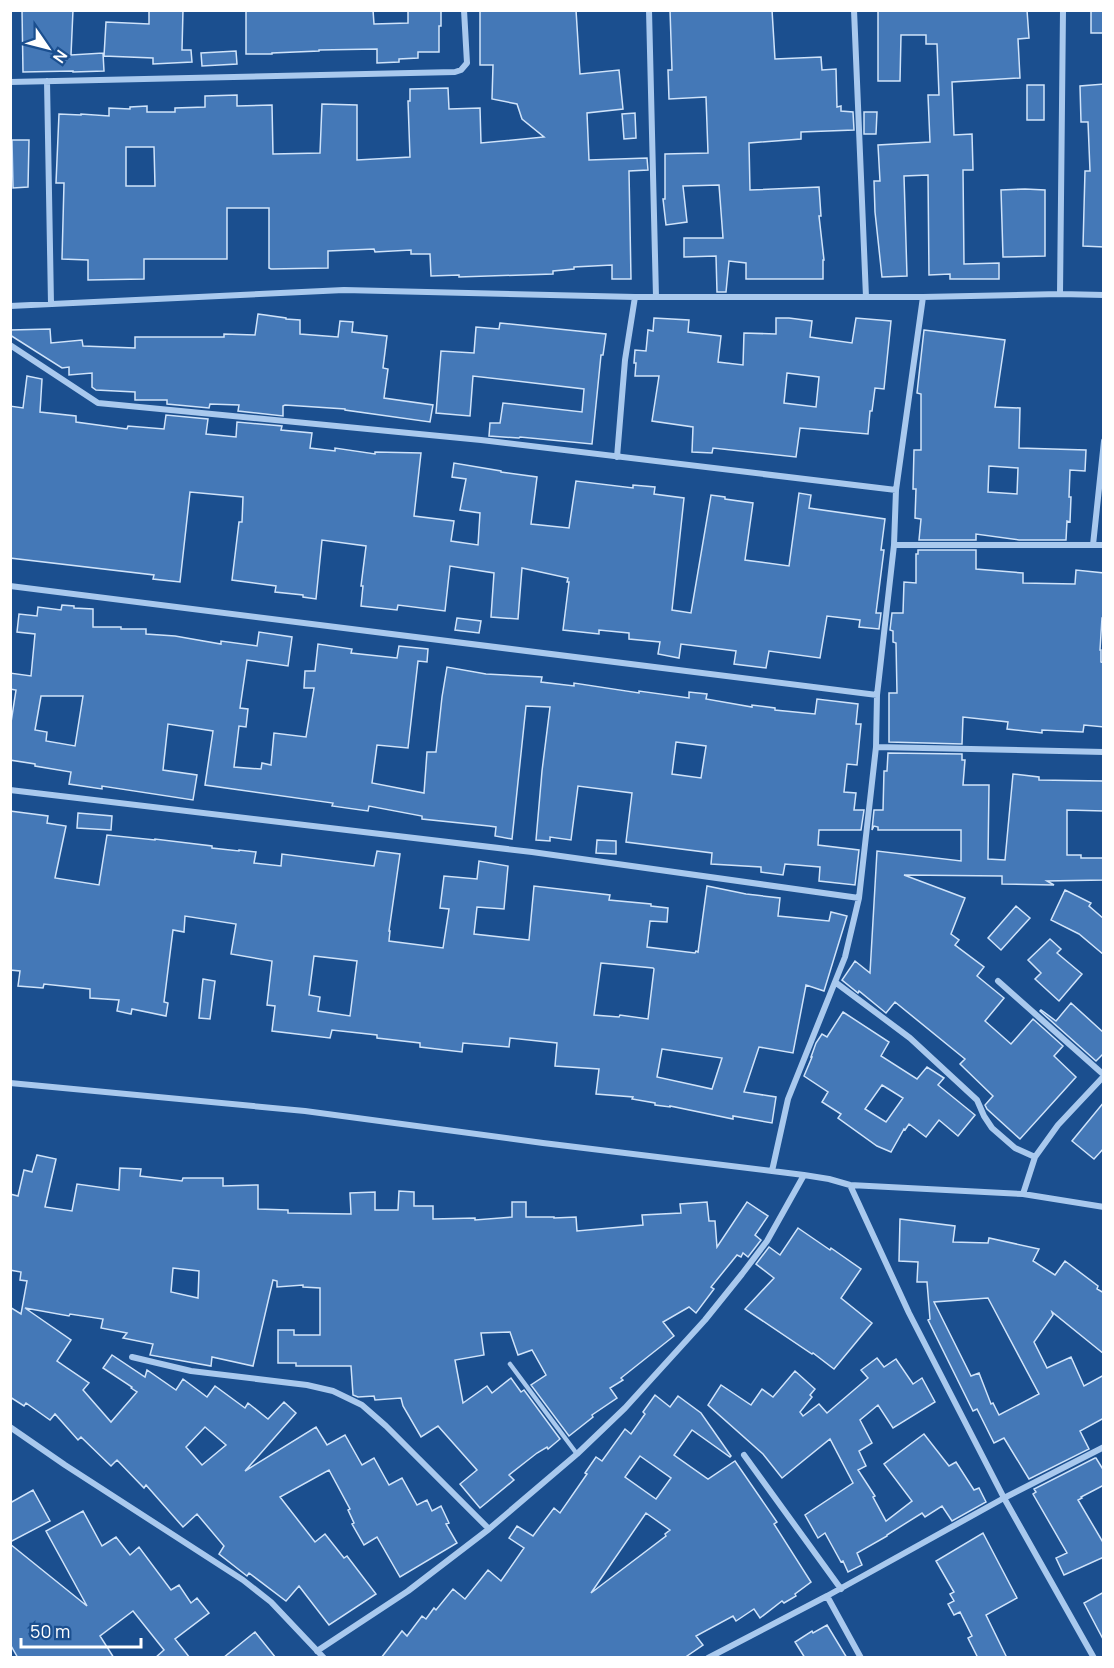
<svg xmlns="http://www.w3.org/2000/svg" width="1114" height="1668" font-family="Manrope,sans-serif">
  <rect width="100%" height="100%" fill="#1b4f8f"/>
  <path fill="#4478b7" stroke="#cfe3fa" stroke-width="1.5" fill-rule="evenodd" d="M22 10H73L71 55 103 53 104 71 73 72V71L23 72Z
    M149 10H183L182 50H191L192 62 153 64V58L104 56 106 22 149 24Z
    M246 10H373L374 24 408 23V10H441V26H439V52H418V58L399 59V62L377 63V49L319 50V51L272 53V54H246Z
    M480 10H576L580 74 619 70 623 109 587 113 589 160 647 158 648 170 629 171 631 279H612V265L574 267V269L553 271V274L459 277V275L431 276 430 254H411V250L375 252 374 249 328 251V268L271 269 269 268V208H227V259H144V279L88 280V260L62 259 64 183H56L59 114 81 115V114L109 116V108L130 109V107L147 106V112H175V108L205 107V96L237 95V106L272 105 273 154 320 153 322 104 357 105V160L410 157 408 101H410V89L448 88 449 109 480 108 481 143 544 137 522 119 517 104 492 99 493 65H480ZM126 147H154L155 186H126Z
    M670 10H772L775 59 821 57 822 70 836 69 837 107 841 106V111L853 112 854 130 801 132V139L749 143 750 190 819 187 821 216H819L824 260H823V279H746V263L729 261 726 292H717L716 256 684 257V238H723L719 185 683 186 687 222 666 225 663 199H665V154L708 153 706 97 669 99 668 70H672Z
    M1027 10 1029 38 1018 39 1020 78 952 82 954 135 972 134 973 170H963L964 264 999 263V279H950V274L929 275 928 175 904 176 907 276 882 277 875 212 874 181H880L878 145 930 142 928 95H939L937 44H926V35H901L900 81H878V11Z
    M1091 10H1104V33H1091Z
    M236 51 237 64 202 66 201 53Z
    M1104 84V247L1083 246 1085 171H1090L1088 122H1081L1080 86Z
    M1027 85H1044V120H1027Z
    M864 112H877L876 134H864Z
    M635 113 636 138 624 139 622 114Z
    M12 140H29L28 187 13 188Z
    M1025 189 1045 190V256L1003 257 1001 190Z
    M258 314 286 318V319L300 320V334L338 337 340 321 353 322 352 332 387 336 383 368 388 369 384 398 433 405 430 422 345 410V409L285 405 283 406V416L238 411 239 405 210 404 209 408 167 404V400H135V392L96 390 92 387V373L69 375V367L62 368 10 335V330L50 329 51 343 82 340 83 346 135 348V337H224V334L255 335Z
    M654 318 689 320 688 332 721 336 718 362 743 365 744 333 776 334V318H789L812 321 810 337 852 343 856 318 891 321 884 389 875 388 872 411H870L868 434 800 428 796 457 713 448 712 453 692 452 693 427 652 421 659 376H635L636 363H634L635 350 646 351 648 330 653 331ZM787 373 819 377 816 407 784 403Z
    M500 323 606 334 603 355H601L592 444 520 437 519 438 489 436 490 423H500L503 403 582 412 584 389 473 376 470 416 436 413 441 351 474 353 476 327 499 329Z
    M924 330 1005 340 995 407 1020 408 1019 448 1086 450 1085 471 1070 470 1069 497H1071L1070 522 1067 521 1066 540H1019L976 534V540H919L921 519 915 518 916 489H913L914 450H921V394L917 393ZM989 466 1018 468 1017 494 988 492Z
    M27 376 42 379 40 412 76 416V422L127 429 128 426 164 429 166 415 208 419 206 434 236 437 237 422 282 426 281 430 312 433 310 448 335 451V448L375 454V452L421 453 414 516 454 521 451 541 478 545 480 513 460 510 466 479 452 477 454 463 501 471V472L537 477 531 524 569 528 576 481 633 488V485L655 487 654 494 684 498 672 610 691 613 711 495 725 497V499L753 503 745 560 789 566 799 493 811 495 809 508 885 519 881 550H884L876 613H881L879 629 859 627 860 620 827 616 820 658 769 651 766 668 734 664 736 651 681 644 679 658 658 654 660 642 629 639V633L599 630V634L563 630 569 582H567L568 578 522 568 518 619 491 617 494 573 450 566 445 611 398 605 397 610 361 606 363 586H361L366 546 322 540 316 599 303 597V595L275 592 276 586 232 580 239 522H242L243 497 190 492 180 582 153 579 154 575 10 558V406L23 408Z
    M918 550H976V569L1023 573V583L1075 584 1076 570 1104 573V618H1102L1100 650H1101V662L1104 663V727L1084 725 1083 732 1042 730V733L1007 729 1008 722 963 717 962 744 889 742V693H897L896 643 893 642V631L890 630 892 613H903L904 582 916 583V554H918Z
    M62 605 74 606V608L93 609V627H121V629H146V634L175 636 221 644V641L257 646 259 632 292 637 288 666 247 660 240 708 248 709 246 727 239 726 234 767 261 769 262 763 271 765 274 733 306 737 314 688H304L305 671H315L318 644 352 649 351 653 397 658 399 646 428 649 427 662 418 661 408 748 377 745 372 783 424 793 427 752H436L442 697 447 667 486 674 542 677 541 682 574 686V683L639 693V691L689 698V692L707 694 706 699 752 707V705L775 708V710L815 714 817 699 858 704 856 724H861L857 765 847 764 844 792 856 793 854 810H864L861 830H819L818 845 859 850 855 885 819 881 820 867 785 864 783 875 761 872V867L711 864 712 853 626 842 632 793 578 786 571 840 550 837V841L536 840 542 771 550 707 526 706 512 839 495 836 496 827 489 826 422 819V816L369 806 368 811 332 806 333 803 205 785 213 731 168 724 163 770 197 775 193 800 102 786V789L69 784 71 772 35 766V764L10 760V729L16 690 10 689V673L31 676 35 634 17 632 19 614 37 616 38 607 61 610ZM41 696H83L75 746 46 741 47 732 35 730ZM676 742 706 746 701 778 672 774Z
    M457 618 481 621 479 633 455 630Z
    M888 753 962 754V760H965L963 785H989L988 859 1005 860 1013 774 1039 777V780L1104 781V811L1067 810V855H1081V858H1104V880L1047 881 1054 885 1002 884V876L904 875 965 898 951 934 959 940 955 945 984 967 977 976 1004 998 985 1021 1011 1044 1033 1019 1063 1046 1054 1056 1076 1077 1020 1139 987 1109 985 1105 993 1096 960 1064 965 1059 895 1002 886 1013 859 991 858 993 842 980 855 961 870 973 877 851 961 861V830H878V827L874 826 872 830 874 810H883L884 771H887Z
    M10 811 48 816 47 823 66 826 55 878 99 885 107 835 155 840V839L212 846V848L239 851V850L256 852 254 863 281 866 282 854 374 866 377 851 400 854 389 931H390L389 941 443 948 449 909 440 908 444 876 477 879 479 861 508 866 504 909 477 907 474 934 529 940 534 886 610 895 609 900 651 904V906L668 908 667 922 650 921 647 947 695 953 696 951 698 952 707 886 746 894 780 898 778 916 829 921 831 912 847 916 824 991 806 985 793 1053 759 1047 744 1092 776 1097 772 1123 733 1116V1119L670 1106V1107L655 1105V1103L632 1099 633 1097 596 1094 599 1069 555 1066 557 1043 510 1038 509 1047 463 1043 462 1052 420 1047V1043L377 1038V1035L332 1030 330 1038 272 1031 275 1006 267 1005 272 961 231 954 236 924 185 916 184 932 173 930 164 1002 168 1003 166 1016 132 1009 131 1014 117 1011 119 1000 90 998V989L44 984 43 988 18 986 20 971 10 970ZM314 956 357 961 350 1016 318 1011 320 997 309 995ZM601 963 653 968 654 969 648 1019 620 1015 619 1017 594 1015ZM662 1049 722 1058 712 1089 657 1077Z
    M78 813 112 816 111 830 77 828Z
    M597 840 616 841V854L596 853Z
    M1065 890 1091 903 1089 906 1104 919V955L1079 934 1051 920Z
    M1016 906 1030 918 1001 950 988 938Z
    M1050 939 1061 949 1057 953 1082 974 1059 1001 1035 979 1041 973 1028 960Z
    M203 979 215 981 210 1019 199 1018Z
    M1071 1003 1104 1033V1053L1096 1061 1040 1011 1041 1010 1056 1021Z
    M843 1012 889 1042 881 1056 917 1079 927 1067 944 1078 938 1085 975 1115 958 1136 939 1120 926 1137 909 1124 905 1130 904 1129 891 1152 877 1146 838 1118 841 1114 822 1102 828 1092 804 1076 812 1057H811L816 1043 822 1034 827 1037ZM882 1085 903 1098 886 1122 865 1109Z
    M1104 1102V1148L1094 1159 1072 1141Z
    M37 1155 56 1159 45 1207 72 1211 77 1184 119 1190 120 1168 141 1169 140 1176 182 1181 183 1178H223V1186L258 1185V1209L288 1210V1213L351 1214 350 1193 375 1192V1210H398L399 1191 414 1192V1206H433V1219L475 1218V1220L512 1217V1202H526V1217H554V1218L576 1217 577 1231 643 1225 642 1215 681 1213 680 1204 707 1202 709 1221H715L717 1247 747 1202 768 1216 755 1235 761 1240 748 1257 743 1253 741 1257 737 1255 711 1287 714 1289 696 1313 689 1307 663 1322 674 1336 621 1378 623 1380 610 1388 617 1398 592 1415 593 1417 569 1436 531 1385 546 1375 532 1350 518 1355 510 1332 481 1333 484 1355 455 1360 463 1403 487 1386 492 1393 511 1378 521 1392 524 1390 560 1439 548 1449 547 1447 537 1453 509 1475 514 1480 480 1508 460 1484 477 1470 438 1426 421 1437 403 1406 401 1398 375 1400 374 1396 358 1397 353 1395 351 1366H296V1363H278V1330H294V1335H320V1288L303 1287V1285L277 1287V1281L273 1280 253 1366 212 1357 211 1366 150 1355 153 1344 123 1338 127 1333 101 1328 103 1319 70 1314 69 1316 25 1308 71 1340 57 1361 89 1383 83 1390 111 1422 137 1392 131 1388 132 1387 103 1368 112 1355 145 1377 147 1370 176 1390 183 1379 207 1397 215 1386 245 1408 248 1403 268 1419 284 1402 296 1413 245 1471 316 1427 327 1445 345 1435 362 1465 374 1458 389 1485 402 1478 417 1505 427 1500 432 1511 441 1506 449 1523 446 1524 457 1543 400 1577 377 1537 364 1545 352 1524 354 1523 348 1510 350 1509 329 1470 280 1497 315 1542 325 1534 344 1558 347 1556 376 1594 329 1625 299 1586 286 1601 249 1573 247 1576 219 1554 224 1546 197 1514 183 1527 146 1485 144 1488 117 1460 111 1466 81 1437 78 1440 55 1414 50 1420 26 1403 24 1406 10 1397V1307L21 1314 27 1281 20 1280 21 1272 10 1270V1194L18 1196 24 1170 32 1172ZM173 1268 199 1271 198 1298 171 1292ZM205 1427 226 1445 202 1465 186 1447Z
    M900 1219 955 1226 953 1242 988 1243 989 1238 1039 1249 1033 1261 1055 1275 1065 1261 1098 1286 1097 1289 1104 1293V1354L1052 1312 1053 1315 1034 1342 1047 1368 1071 1357 1084 1386 1104 1375V1418L1080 1431 1089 1449 1029 1479 1004 1438 994 1443 977 1409 973 1411 928 1320 930 1319 927 1282H917L918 1262 899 1261ZM988 1298 1039 1394 999 1415 993 1403 991 1404 979 1373 971 1376 934 1302Z
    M798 1228 830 1250 831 1248 861 1269 841 1298 872 1323 834 1369 813 1353 812 1354 745 1309 774 1278 756 1264 769 1247 780 1255Z
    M877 1358 884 1367 896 1359 913 1384 922 1378 935 1402 893 1428 878 1405 860 1420 872 1443 859 1451 866 1466 858 1470 875 1496 873 1497 886 1521 912 1501 884 1464 924 1434 949 1466 956 1462 974 1490 979 1488 986 1502 952 1521 942 1506 925 1517 922 1513 887 1535V1536L857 1553 862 1565 848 1572 843 1561 841 1562 825 1533 818 1538 805 1515 853 1483 830 1439 782 1478 763 1454 708 1405 721 1385 751 1405 762 1389 773 1397 795 1371 815 1389 810 1395 812 1397 800 1412 803 1416 819 1404 827 1413 868 1378 861 1370Z
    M655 1395 670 1407 678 1396 701 1413 731 1456 730 1457 692 1430 674 1455 708 1479 735 1461 777 1522 774 1524 811 1582 795 1594 796 1596 784 1603 782 1601 760 1618 754 1609 736 1621 733 1616 696 1636 703 1645 684 1658H381L402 1631 407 1636 422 1616 426 1619 434 1608 436 1610 453 1589 465 1599 488 1570 501 1581 524 1548 509 1538 517 1526 533 1536 554 1508 560 1513 587 1474 585 1473 596 1457 602 1461 625 1429 631 1434 645 1414 643 1412ZM640 1456 671 1478 656 1499 625 1477ZM646 1513 670 1530 665 1534 666 1536 591 1593Z
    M1095 1458H1096L1104 1471V1485L1081 1497 1082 1498 1078 1500 1104 1544V1557L1064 1575 1056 1558 1067 1553 1033 1494 1036 1492 1034 1489Z
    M33 1490 50 1521 10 1542V1503Z
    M83 1511 102 1546 116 1537 130 1555 139 1547 171 1590 179 1585 191 1603 197 1598 209 1613 175 1639 190 1658H155L164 1650 133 1611 100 1636 114 1658H18L10 1644V1544L87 1606 46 1531Z
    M983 1533 1017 1598 986 1615 1007 1658H978L968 1638 972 1636 960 1612 954 1615 948 1604 954 1601 950 1594 954 1592 936 1561Z
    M1104 1592V1641L1084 1603Z
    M827 1625 847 1658H805L795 1642 812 1631 813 1633Z
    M255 1632 276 1658H223Z"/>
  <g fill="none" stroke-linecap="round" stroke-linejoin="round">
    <path stroke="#a9c9ee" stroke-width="4.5" d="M510 1364 577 1454"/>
    <path stroke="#a9c9ee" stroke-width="6" d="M649 10 656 297
      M854 10 866 297
      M47 81 51 304
      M10 82 455 72 461 70 467 63 464 10
      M1060 294 1063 10
      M10 306 344 290 635 297H923L1060 294 1104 295
      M10 345 98 403 481 440 896 490
      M617 457 625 360 635 297
      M894 545H1104
      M1093 545 1104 441
      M10 586 877 695
      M876 747 1104 752
      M10 790 532 852 859 898
      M998 981 1104 1075
      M835 982 910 1038 977 1100 984 1116 992 1128 1015 1148 1035 1157
      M10 1083 305 1111 543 1143 772 1171
      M804 1175 772 1171 788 1099 845 957 859 898 876 747 877 695 894 545 896 490 923 297
      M850 1185 909 1313 1004 1498 1094 1658
      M1023 1194 1035 1157 1058 1125 1104 1076
      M132 1357 191 1371 307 1385 333 1391 362 1405 386 1426 489 1529
      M10 1427 65 1465 243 1580 271 1602 324 1658
      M744 1455 841 1589
      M827 1596 861 1658
      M317 1651 408 1591 489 1529 577 1454 625 1408 705 1320 742 1274 767 1241 804 1175 829 1179 850 1185 1023 1194 1104 1207
      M708 1658 827 1596 1004 1498 1104 1447"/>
  </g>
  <rect width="1114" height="1668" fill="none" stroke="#ffffff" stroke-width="24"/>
  <g transform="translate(48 48) rotate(125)" stroke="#1b4f8f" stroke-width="4.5" paint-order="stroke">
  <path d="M0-4.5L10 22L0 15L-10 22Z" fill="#ffffff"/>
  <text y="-9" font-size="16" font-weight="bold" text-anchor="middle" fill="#ffffff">N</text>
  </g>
  <path d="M21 1638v9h120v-9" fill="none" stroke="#ffffff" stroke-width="3"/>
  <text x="30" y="1638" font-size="18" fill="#ffffff" stroke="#1b4f8f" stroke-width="4.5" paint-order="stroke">50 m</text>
</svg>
